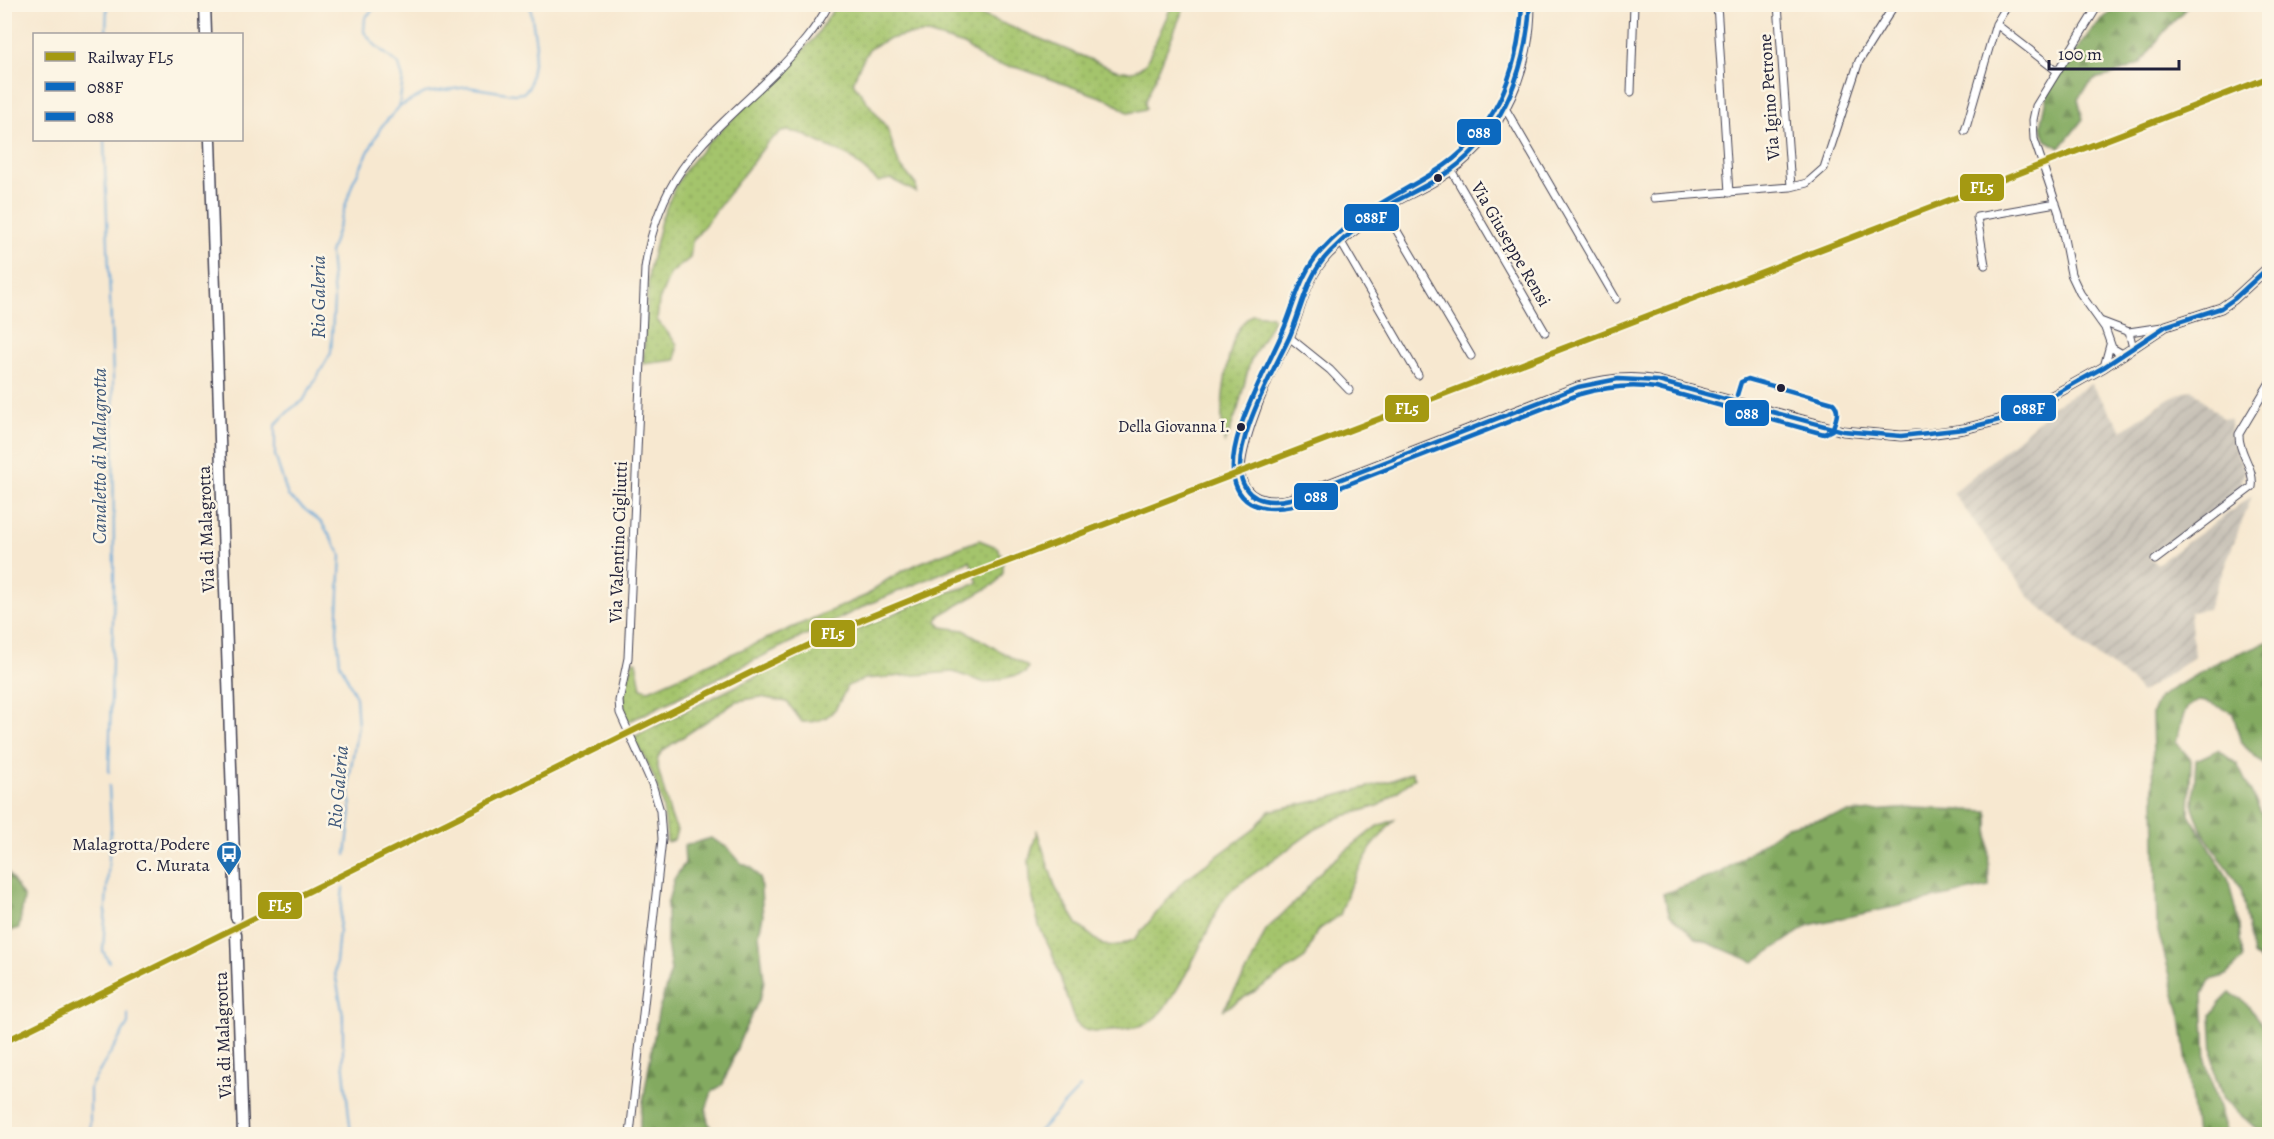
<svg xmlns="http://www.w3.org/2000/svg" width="2274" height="1139" font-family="Alegreya,serif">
  <defs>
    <pattern id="industrial-furrows" width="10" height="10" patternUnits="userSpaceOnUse" patternTransform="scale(1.5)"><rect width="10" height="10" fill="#c9c3b8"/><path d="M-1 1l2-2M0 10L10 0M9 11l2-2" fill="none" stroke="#aca79f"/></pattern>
    <pattern id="grass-dots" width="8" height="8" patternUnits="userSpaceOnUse" patternTransform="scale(1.5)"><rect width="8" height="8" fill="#a4c46c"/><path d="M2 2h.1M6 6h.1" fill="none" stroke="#8da85e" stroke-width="1.8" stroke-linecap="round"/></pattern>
    <pattern id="forest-firs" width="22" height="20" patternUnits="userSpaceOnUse" patternTransform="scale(1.5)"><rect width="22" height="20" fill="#83aa60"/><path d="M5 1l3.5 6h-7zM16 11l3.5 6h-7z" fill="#6b8a50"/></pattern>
  </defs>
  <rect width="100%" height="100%" fill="#fcf5e5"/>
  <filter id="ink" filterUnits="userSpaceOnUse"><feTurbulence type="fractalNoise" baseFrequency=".0167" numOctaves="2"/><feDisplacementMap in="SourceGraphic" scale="12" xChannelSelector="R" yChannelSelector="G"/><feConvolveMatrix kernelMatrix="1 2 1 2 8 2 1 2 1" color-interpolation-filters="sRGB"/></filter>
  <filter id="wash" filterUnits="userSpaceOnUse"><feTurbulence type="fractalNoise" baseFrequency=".008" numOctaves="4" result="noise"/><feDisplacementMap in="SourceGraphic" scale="24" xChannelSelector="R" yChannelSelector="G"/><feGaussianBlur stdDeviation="1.35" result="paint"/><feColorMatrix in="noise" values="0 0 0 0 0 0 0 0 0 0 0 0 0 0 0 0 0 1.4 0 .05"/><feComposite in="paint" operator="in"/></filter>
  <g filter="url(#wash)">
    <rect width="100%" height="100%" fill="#f7e8d0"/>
    <path fill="url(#industrial-furrows)" d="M2091 384 2122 430 2170 398 2192 389 2222 418 2231 419V439L2245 471 2239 492 2149 557 2157 564 2252 496 2208 609 2190 612 2194 657 2141 693 2130 680 2077 641 2067 629 2032 600 1953 493 2048 413 2046 410Z"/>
    <path fill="url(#grass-dots)" stroke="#637354" stroke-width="1.5" d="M836 5H948L987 17 1116 70C1129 72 1136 73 1146 63L1172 5H1185L1145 102 1146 109 1129 113 1109 100 1019 68 995 64 984 60 964 45 928 34 906 35 886 40 869 49 859 67 853 83 887 128 899 164 916 185V192L891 179 878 182 850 157 800 133 788 131 781 132 767 143 692 242 690 258 670 274 659 301 657 320 677 344 676 360 643 364 649 270 661 220 675 187 687 167 706 145 814 39Z
      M1252 314 1272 316 1273 320 1250 362 1238 409 1225 443C1217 418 1226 362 1235 336 1238 327 1244 321 1252 314Z
      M979 540 997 547 1003 557V573L995 584 940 615 937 621 942 627 964 630 1028 667 1025 673 985 683 953 672 865 679 847 686C837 709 831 723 802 722L787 702 761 697 737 701 663 750 658 757 657 765 671 817 677 830 674 840 667 842C665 805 655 768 632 738 730 688 829 641 930 598 945 592 963 589 978 583L970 561 871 603 628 722C618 702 628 681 633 661H636L641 688 649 690 867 595C900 566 939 556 979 540Z
      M1412 772 1415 778 1378 806 1340 817 1316 829 1235 887 1222 901C1208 929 1174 1009 1148 1023 1138 1028 1124 1030 1112 1031 1097 1032 1086 1035 1075 1022L1052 953 1039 926 1031 890 1029 860 1037 831 1056 889 1078 925 1103 945 1118 946 1135 939 1183 881 1253 830 1269 811 1317 801 1393 780Z
      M1394 820 1371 848 1350 886 1340 915 1317 931 1305 958 1257 990 1223 1010 1249 968 1266 930 1299 898 1323 869 1376 827Z"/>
    <path fill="url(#forest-firs)" stroke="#52664e" stroke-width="1.5" d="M2121 4 2189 5 2163 33 2140 64 2112 75 2094 79 2078 99 2083 119 2060 148 2046 140 2041 126 2049 89 2090 32 2116 6Z
      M2269 641V769L2241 743 2233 713C2190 693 2187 696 2176 742L2191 760 2189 814 2228 878 2239 926 2242 960 2225 976 2210 980 2203 994 2206 1064 2227 1134H2196L2181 1017 2157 927 2152 714 2159 697 2219 661Z
      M2218 750 2237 764 2269 829V967L2253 955 2241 888 2202 832 2193 807 2196 760Z
      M1912 808 1988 811 1989 887 1809 925 1754 962 1696 938 1670 915 1663 894 1720 873 1787 826 1848 813Z
      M711 838 728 848 741 863 752 868 760 878 763 916 759 934 764 980 761 996 743 1033 723 1084 712 1092 706 1109 708 1122 715 1134H640V1119L658 1013 671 971 667 943V905L674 879 685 863 684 846Z
      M5 868 24 898 19 928 5 933Z
      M2230 993 2243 1000 2269 1033V1132L2259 1131 2223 1099 2214 1072 2211 1016 2219 1004Z"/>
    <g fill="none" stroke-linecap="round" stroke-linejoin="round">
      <path stroke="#63a5d7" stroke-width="2" d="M378 4 365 18 364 32 375 45 399 65 403 79 399 106
        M106 34 107 4
        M104 140 113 377 114 583 109 772
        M346 855 351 811 349 779 358 726 356 697 340 663 337 631 341 555 322 523 288 496 275 455V425L292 408 303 401 331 353 334 299 330 253 353 182 381 127 399 107 425 93 468 87 514 94 523 93 529 87 536 45 530 4
        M343 888 335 973 343 1015V1061L351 1134
        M109 962 103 951 111 827 109 786
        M90 1134V1087L128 1024V1014
        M1036 1134 1080 1088"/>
    </g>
  </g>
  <g filter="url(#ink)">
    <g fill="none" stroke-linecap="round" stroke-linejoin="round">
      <defs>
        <path id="minor" d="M1717 4 1729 193
          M1778 4 1791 187
          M2099 4 2036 106 2033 120 2034 139 2059 213 2071 274 2080 293 2105 328 2112 348 2124 355
          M1996 24 2057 71
          M1631 92 1634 4
          M1505 108 1616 299
          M1965 131 1996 24 2008 4
          M1451 170 1545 332
          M1654 198 1791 187 1807 183 1824 168 1859 61 1895 4
          M1384 209 1471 356
          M1341 242 1418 375
          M1985 265 1977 217 2056 203
          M2100 321 2129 332 2162 327
          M2129 332 2133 348
          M1289 337 1330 370 1349 390
          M2104 367 2110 345
          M2155 560 2252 487C2255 468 2238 453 2239 434L2270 382
          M630 1134 662 839 660 811 652 784 620 713 619 701 628 658 645 268C650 234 662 198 682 169 708 132 746 102 778 70 797 50 816 30 829 4"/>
        <path id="tertiary" d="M1530 4C1530 68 1504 132 1451 170 1434 183 1414 191 1396 201 1372 215 1347 235 1328 254 1306 276 1301 308 1290 335 1284 349 1275 362 1269 376 1259 398 1240 447 1240 471 1240 477 1242 483 1245 488 1256 503 1273 503 1290 499L1578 387C1604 379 1631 376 1658 381L1843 431 1901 436 1928 434 1964 429 1999 420 2036 405 2104 367 2166 326 2221 308 2234 299 2270 266"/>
        <path id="secondary" d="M205 4 206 34
          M210 140 236 917
          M236 934 243 1134"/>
      </defs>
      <use href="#minor" stroke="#424051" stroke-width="9"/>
      <use href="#tertiary" stroke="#424051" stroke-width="11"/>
      <use href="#secondary" stroke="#424051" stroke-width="13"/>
      <use href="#minor" stroke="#fff" stroke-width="7"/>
      <use href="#tertiary" stroke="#fff" stroke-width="9"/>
      <use href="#secondary" stroke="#fff" stroke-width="10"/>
      <defs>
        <path id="bus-1" d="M1530 4C1526 74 1500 141 1439 178 1424 187 1409 194 1394 202 1371 216 1349 233 1330 252 1306 276 1302 309 1289 338 1274 370 1228 449 1243 483 1251 503 1273 503 1290 499L1578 387 1618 379 1658 381 1843 431 1901 436 1964 429 1999 420 2036 405 2104 367 2166 326 2221 308 2234 299 2270 266"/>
        <path id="bus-2" d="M1522 4C1519 72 1494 137 1433 173 1392 198 1356 213 1322 250 1300 273 1295 303 1283 331 1268 368 1218 449 1237 488 1247 510 1272 510 1292 506L1580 394C1606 387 1630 384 1656 388L1824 434 1832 430C1835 422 1841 410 1833 403L1748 379 1741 382 1737 395"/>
      </defs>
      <use href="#bus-1" stroke="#fcf5e5" stroke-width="9"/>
      <use href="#bus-2" stroke="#fcf5e5" stroke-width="9"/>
      <use href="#bus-1" stroke="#0c69bf" stroke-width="4.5"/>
      <use href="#bus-2" stroke="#0c69bf" stroke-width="4.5"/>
      <defs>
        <path id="rail-1" d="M4 1042 756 670 864 619 975 574 2270 77"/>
      </defs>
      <use href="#rail-1" stroke="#fcf5e5" stroke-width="10"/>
      <use href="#rail-1" stroke="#a49912" stroke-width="6"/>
    </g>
  </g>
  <defs>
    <symbol id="bus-pin" viewBox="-11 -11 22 30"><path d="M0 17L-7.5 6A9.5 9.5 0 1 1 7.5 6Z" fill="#1f6fb2" stroke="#fcf5e5"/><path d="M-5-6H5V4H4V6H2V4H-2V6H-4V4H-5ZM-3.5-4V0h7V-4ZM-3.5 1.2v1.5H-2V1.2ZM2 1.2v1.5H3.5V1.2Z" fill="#fff"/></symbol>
  </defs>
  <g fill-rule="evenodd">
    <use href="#bus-pin" x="214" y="839" width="30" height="40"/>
  </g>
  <g fill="#22223b" stroke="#fcf5e5" stroke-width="2">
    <circle cx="1438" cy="178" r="5"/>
    <circle cx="1781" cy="388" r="5"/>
    <circle cx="1241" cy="427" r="5"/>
  </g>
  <g text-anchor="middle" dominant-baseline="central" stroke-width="5" stroke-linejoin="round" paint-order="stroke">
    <g font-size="16" fill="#22223b" stroke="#fcf5e5" text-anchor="end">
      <text x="1230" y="427">Della Giovanna I.</text>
    </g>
    <g font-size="18" fill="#22223b" stroke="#fcf5e5">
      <text transform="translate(1769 97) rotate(-94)">Via Igino Petrone</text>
      <text transform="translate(1511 244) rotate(60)">Via Giuseppe Rensi</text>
      <text transform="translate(206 529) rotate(-92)">Via di Malagrotta</text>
      <text transform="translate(618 542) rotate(-88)">Via Valentino Cigliutti</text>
      <text transform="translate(223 1035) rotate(-92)">Via di Malagrotta</text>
    </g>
    <g font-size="18" fill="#22223b" stroke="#fcf5e5" text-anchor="end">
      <text x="210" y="844">Malagrotta/Podere<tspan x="210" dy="21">C. Murata</tspan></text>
    </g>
    <g font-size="20" font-style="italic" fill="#3c5679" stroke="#fcf5e5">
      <text transform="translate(318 297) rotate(-90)">Rio Galeria</text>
      <text transform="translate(99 456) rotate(-90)">Canaletto di Malagrotta</text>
      <text transform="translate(338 787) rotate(-85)">Rio Galeria</text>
    </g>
  </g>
  <g stroke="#fcf5e5" stroke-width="2">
    <rect x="1456" y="118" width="46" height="28" rx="6" fill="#0c69bf"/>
    <rect x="1959" y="173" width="46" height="29" rx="6" fill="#a49912"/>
    <rect x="1343" y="203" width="57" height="29" rx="6" fill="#0c69bf"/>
    <rect x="2000" y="394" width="57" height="28" rx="6" fill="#0c69bf"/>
    <rect x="1384" y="394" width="46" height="29" rx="6" fill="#a49912"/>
    <rect x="1724" y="399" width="46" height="28" rx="6" fill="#0c69bf"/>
    <rect x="1293" y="482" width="46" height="29" rx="6" fill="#0c69bf"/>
    <rect x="810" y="619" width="46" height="29" rx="6" fill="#a49912"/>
    <rect x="257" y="891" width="46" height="29" rx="6" fill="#a49912"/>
  </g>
  <g font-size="16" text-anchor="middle" font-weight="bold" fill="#fff">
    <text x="1479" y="138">088</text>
    <text x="1982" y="193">FL5</text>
    <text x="1371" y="223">088F</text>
    <text x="2029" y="414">088F</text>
    <text x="1407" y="414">FL5</text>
    <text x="1747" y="419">088</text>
    <text x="1316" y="502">088</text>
    <text x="833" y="639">FL5</text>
    <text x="280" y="911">FL5</text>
  </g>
  <rect width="2274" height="1139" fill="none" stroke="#fcf5e5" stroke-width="24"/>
  <rect x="33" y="33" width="210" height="108" fill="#fcf5e5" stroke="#a5a1a1" stroke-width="1.5"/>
  <rect x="45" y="52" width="30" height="9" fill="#a49912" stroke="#a5a1a1" stroke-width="1.5"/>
  <text x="87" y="63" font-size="18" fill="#22223b">Railway FL5</text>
  <rect x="45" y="82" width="30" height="9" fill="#0c69bf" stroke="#a5a1a1" stroke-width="1.5"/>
  <text x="87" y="93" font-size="18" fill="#22223b">088F</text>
  <rect x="45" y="112" width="30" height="9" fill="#0c69bf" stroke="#a5a1a1" stroke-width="1.5"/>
  <text x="87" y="123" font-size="18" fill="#22223b">088</text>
  <path d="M2049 60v9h130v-9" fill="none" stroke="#22223b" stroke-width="3"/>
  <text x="2058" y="60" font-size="18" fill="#22223b" stroke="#fcf5e5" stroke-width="4.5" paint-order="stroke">100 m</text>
</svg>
